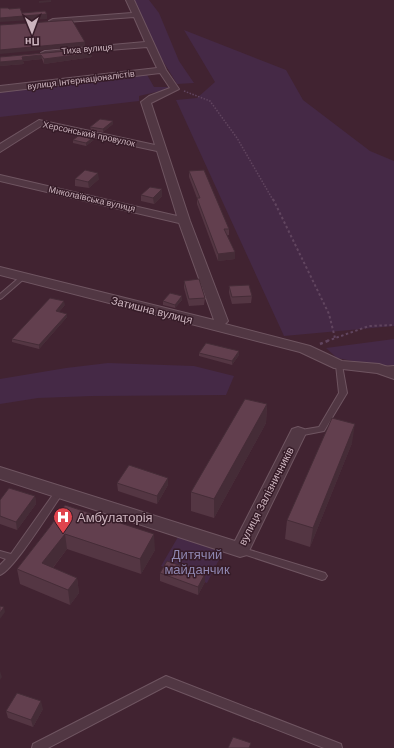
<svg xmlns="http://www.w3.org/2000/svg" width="394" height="748" font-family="'DM Sans',sans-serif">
  <rect width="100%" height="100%" fill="#412331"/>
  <path fill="#452946" d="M133 0H149L159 13 179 61 194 83 177 84 155 48Z
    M184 30 286 70 303 100 370 151 394 161V326L284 336 176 100 197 98 215 82Z
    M146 73 154 87H169V89L139 96V101L0 117V88Z
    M394 339V365L379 366 337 358 326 348Z
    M108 363 194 366 234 376 226 395 92 396 38 398 0 404V379L66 368Z
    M178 537 223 552 207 583 161 566Z"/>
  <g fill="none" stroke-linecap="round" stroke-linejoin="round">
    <defs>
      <path id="lane" d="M23 275 26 277 25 278 2 298 0 299V294L21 276Z
        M337 363H341L342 365 347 393 324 431 298 436 295 435 294 433 295 431 319 427 339 393 336 365Z
        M394 366V370L381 371 378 369 381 367Z
        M60 488 63 489 64 491 63 493C52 508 14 570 0 575V565L6 559 0 557V551L11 554 57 489Z
        M240 547 325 573 327 576 325 579 322 580 237 552 236 550 237 548Z
        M166 676 341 744 342 748H324L166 686 48 748H32L33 744Z"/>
      <path id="street" d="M126 0H134L166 70 179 89 151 103 190 221 228 321 225 324 310 346 342 361 379 364 394 369V379L377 373 334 368 300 352 0 275V267L214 320 179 223 0 181V175L177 216 157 151 41 126 0 152V144L39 120 155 145 141 102 149 96 170 88 160 73 0 92V86L157 68 147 47 45 55 41 53 45 51 145 42 134 17 53 23 49 21 53 19 132 13Z
        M298 427 304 429 306 433 247 555 240 557 0 479V467L235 541 290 433 292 429Z"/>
    </defs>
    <use href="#lane" stroke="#6f5561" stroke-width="2"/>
    <use href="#street" stroke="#6f5561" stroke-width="2"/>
    <path stroke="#61455f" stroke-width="1.5" stroke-dasharray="1.5 1.5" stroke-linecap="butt" d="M184 91 210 101 237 138 273 200"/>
    <path stroke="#61455f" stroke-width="2" stroke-dasharray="2.5 2.5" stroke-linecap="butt" d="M273 199 329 314 335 338
      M327 341 369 326 394 325"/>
    <path stroke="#61455f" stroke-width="2.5" stroke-dasharray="3 3" stroke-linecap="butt" d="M320 344 330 340"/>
    <use href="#lane" fill="#513743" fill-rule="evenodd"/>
    <use href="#street" fill="#513743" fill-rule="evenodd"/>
  </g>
  <path fill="#543643" d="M89 49 92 57 44 64 42 59 23 61 24 64 0 66V57Z
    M113 124 103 132 91 130 90 127Z
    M95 136V139L86 146 73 143V140Z
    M189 171 229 229V235H227L235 252V259L218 261 197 204V198L189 177Z
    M75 179H99L89 188 75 186Z
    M141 195 162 196 154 204 141 201Z
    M184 281 205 298 204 305 189 306 184 288Z
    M229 286 252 296 251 303 232 304 229 293Z
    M182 300 175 308 163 305V301Z
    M65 305 59 312 67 314V317L39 349 12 342V339Z
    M239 351V355L232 365 199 356V353Z
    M267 404 266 423 214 518 191 511V492Z
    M352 443 310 547 285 539 287 520Z
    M168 478V485L157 504 118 491 117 483Z
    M35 496 36 504 17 530 0 524V500Z
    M49 528 155 550 141 574 67 549 53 568 77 578 79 593 70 605 20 584 17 569Z
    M160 573 205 582 198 595 160 581Z
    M43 709 33 727 8 718 6 711Z"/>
  <path fill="#452c37" d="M51 0V2L39 3V1Z
    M47 14V19L0 22V18Z
    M85 42V46L0 54V50Z
    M91 53 92 57 44 64V59Z
    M41 55 42 59 23 61 24 64 0 66V62L22 57Z
    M113 121V124L103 132V129Z
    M95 136V139L86 146V143Z
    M98 173 99 179 89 188 88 182Z
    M162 189V196L154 204 153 198Z
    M235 252V259L218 261V254Z
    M182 296V300L175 308V305Z
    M64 301 65 305 56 315V311Z
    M67 314V317L39 349V345Z
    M239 351V355L232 365V361Z
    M267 404 266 423 214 518V499Z
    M355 424 352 443 310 547 313 528Z
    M168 478V485L157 504V496Z
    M35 496 36 504 17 530 16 522Z
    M65 534 67 549 44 579 42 563Z
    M154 534 155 550 141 574 140 559Z
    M205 574V582L198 595V587Z
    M77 578 79 593 70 605 68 590Z
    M4 607 5 612 0 619V613Z
    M0 671 2 677 0 680Z
    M41 701 43 709 33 727 31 720Z"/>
  <path fill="#623f4e" stroke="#452c37" d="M0 8H8L9 9 20 8 22 13 45 11 47 14 0 18Z
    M72 20 85 42 0 50V25Z
    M89 49 91 53 44 59 41 55 22 57 23 60 0 62V57Z
    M100 119 113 121 103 129 90 127Z
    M82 133 95 136 86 143 73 140Z
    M85 170 98 173 88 182 75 179Z
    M204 170 229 229H224L235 252 218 254 197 198H200L189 171Z
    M150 187 162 189 153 198 141 195Z
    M199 279 205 298 189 299 184 281Z
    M249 285 252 296 232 297 229 286Z
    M170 293 182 296 175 305 163 301Z
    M50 298 64 301 56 311 67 314 39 345 12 339Z
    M206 343 239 351 232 361 199 353Z
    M245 399 267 404 214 499 191 492Z
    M332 418 355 424 313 528 287 520Z
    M129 465 168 478 157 496 117 483Z
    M9 488 35 496 16 522 0 516V500Z
    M65 505 154 534 140 559 65 534 42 563 77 578 68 590 17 569 49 528Z
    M167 561 205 574 198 587 160 573Z
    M0 606 4 607 0 613Z
    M17 693 41 701 31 720 6 711Z
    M233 737 251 743 249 748H228Z"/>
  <defs>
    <symbol id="hospital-pin" viewBox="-11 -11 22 30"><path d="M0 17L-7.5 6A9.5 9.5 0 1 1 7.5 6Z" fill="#e0444e" stroke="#361c28"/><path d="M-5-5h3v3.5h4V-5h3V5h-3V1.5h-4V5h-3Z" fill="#fff"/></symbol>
  </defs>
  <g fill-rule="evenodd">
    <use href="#hospital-pin" x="52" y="506" width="22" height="30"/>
  </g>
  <g text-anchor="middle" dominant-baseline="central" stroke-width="3" stroke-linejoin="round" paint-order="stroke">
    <g font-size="9" fill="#ccb4be" stroke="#361c28">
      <text transform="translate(87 49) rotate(-5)">Тиха вулиця</text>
      <text transform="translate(81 80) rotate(-7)">вулиця Інтернаціоналістів</text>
      <text transform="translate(89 134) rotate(12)">Херсонський провулок</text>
      <text transform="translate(92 199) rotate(13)">Миколаївська вулиця</text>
    </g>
    <g font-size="11" fill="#ccb4be" stroke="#361c28">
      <text transform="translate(152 310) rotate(14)">Затишна вулиця</text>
      <text transform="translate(266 496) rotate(-63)">вулиця Залізничників</text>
    </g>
    <g font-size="13" fill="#ccb4be" stroke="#361c28" text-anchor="start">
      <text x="77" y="517">Амбулаторія</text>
    </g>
    <g font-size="13" fill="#8f87b1" stroke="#361c28">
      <text x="197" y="554">Дитячий<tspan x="197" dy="15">майданчик</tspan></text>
    </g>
  </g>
  <g transform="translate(32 32) rotate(179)" stroke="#361c28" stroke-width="3" paint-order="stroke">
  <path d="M0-3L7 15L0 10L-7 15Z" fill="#ccb4be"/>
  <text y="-6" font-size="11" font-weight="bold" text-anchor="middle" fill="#ccb4be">Пн</text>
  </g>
</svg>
